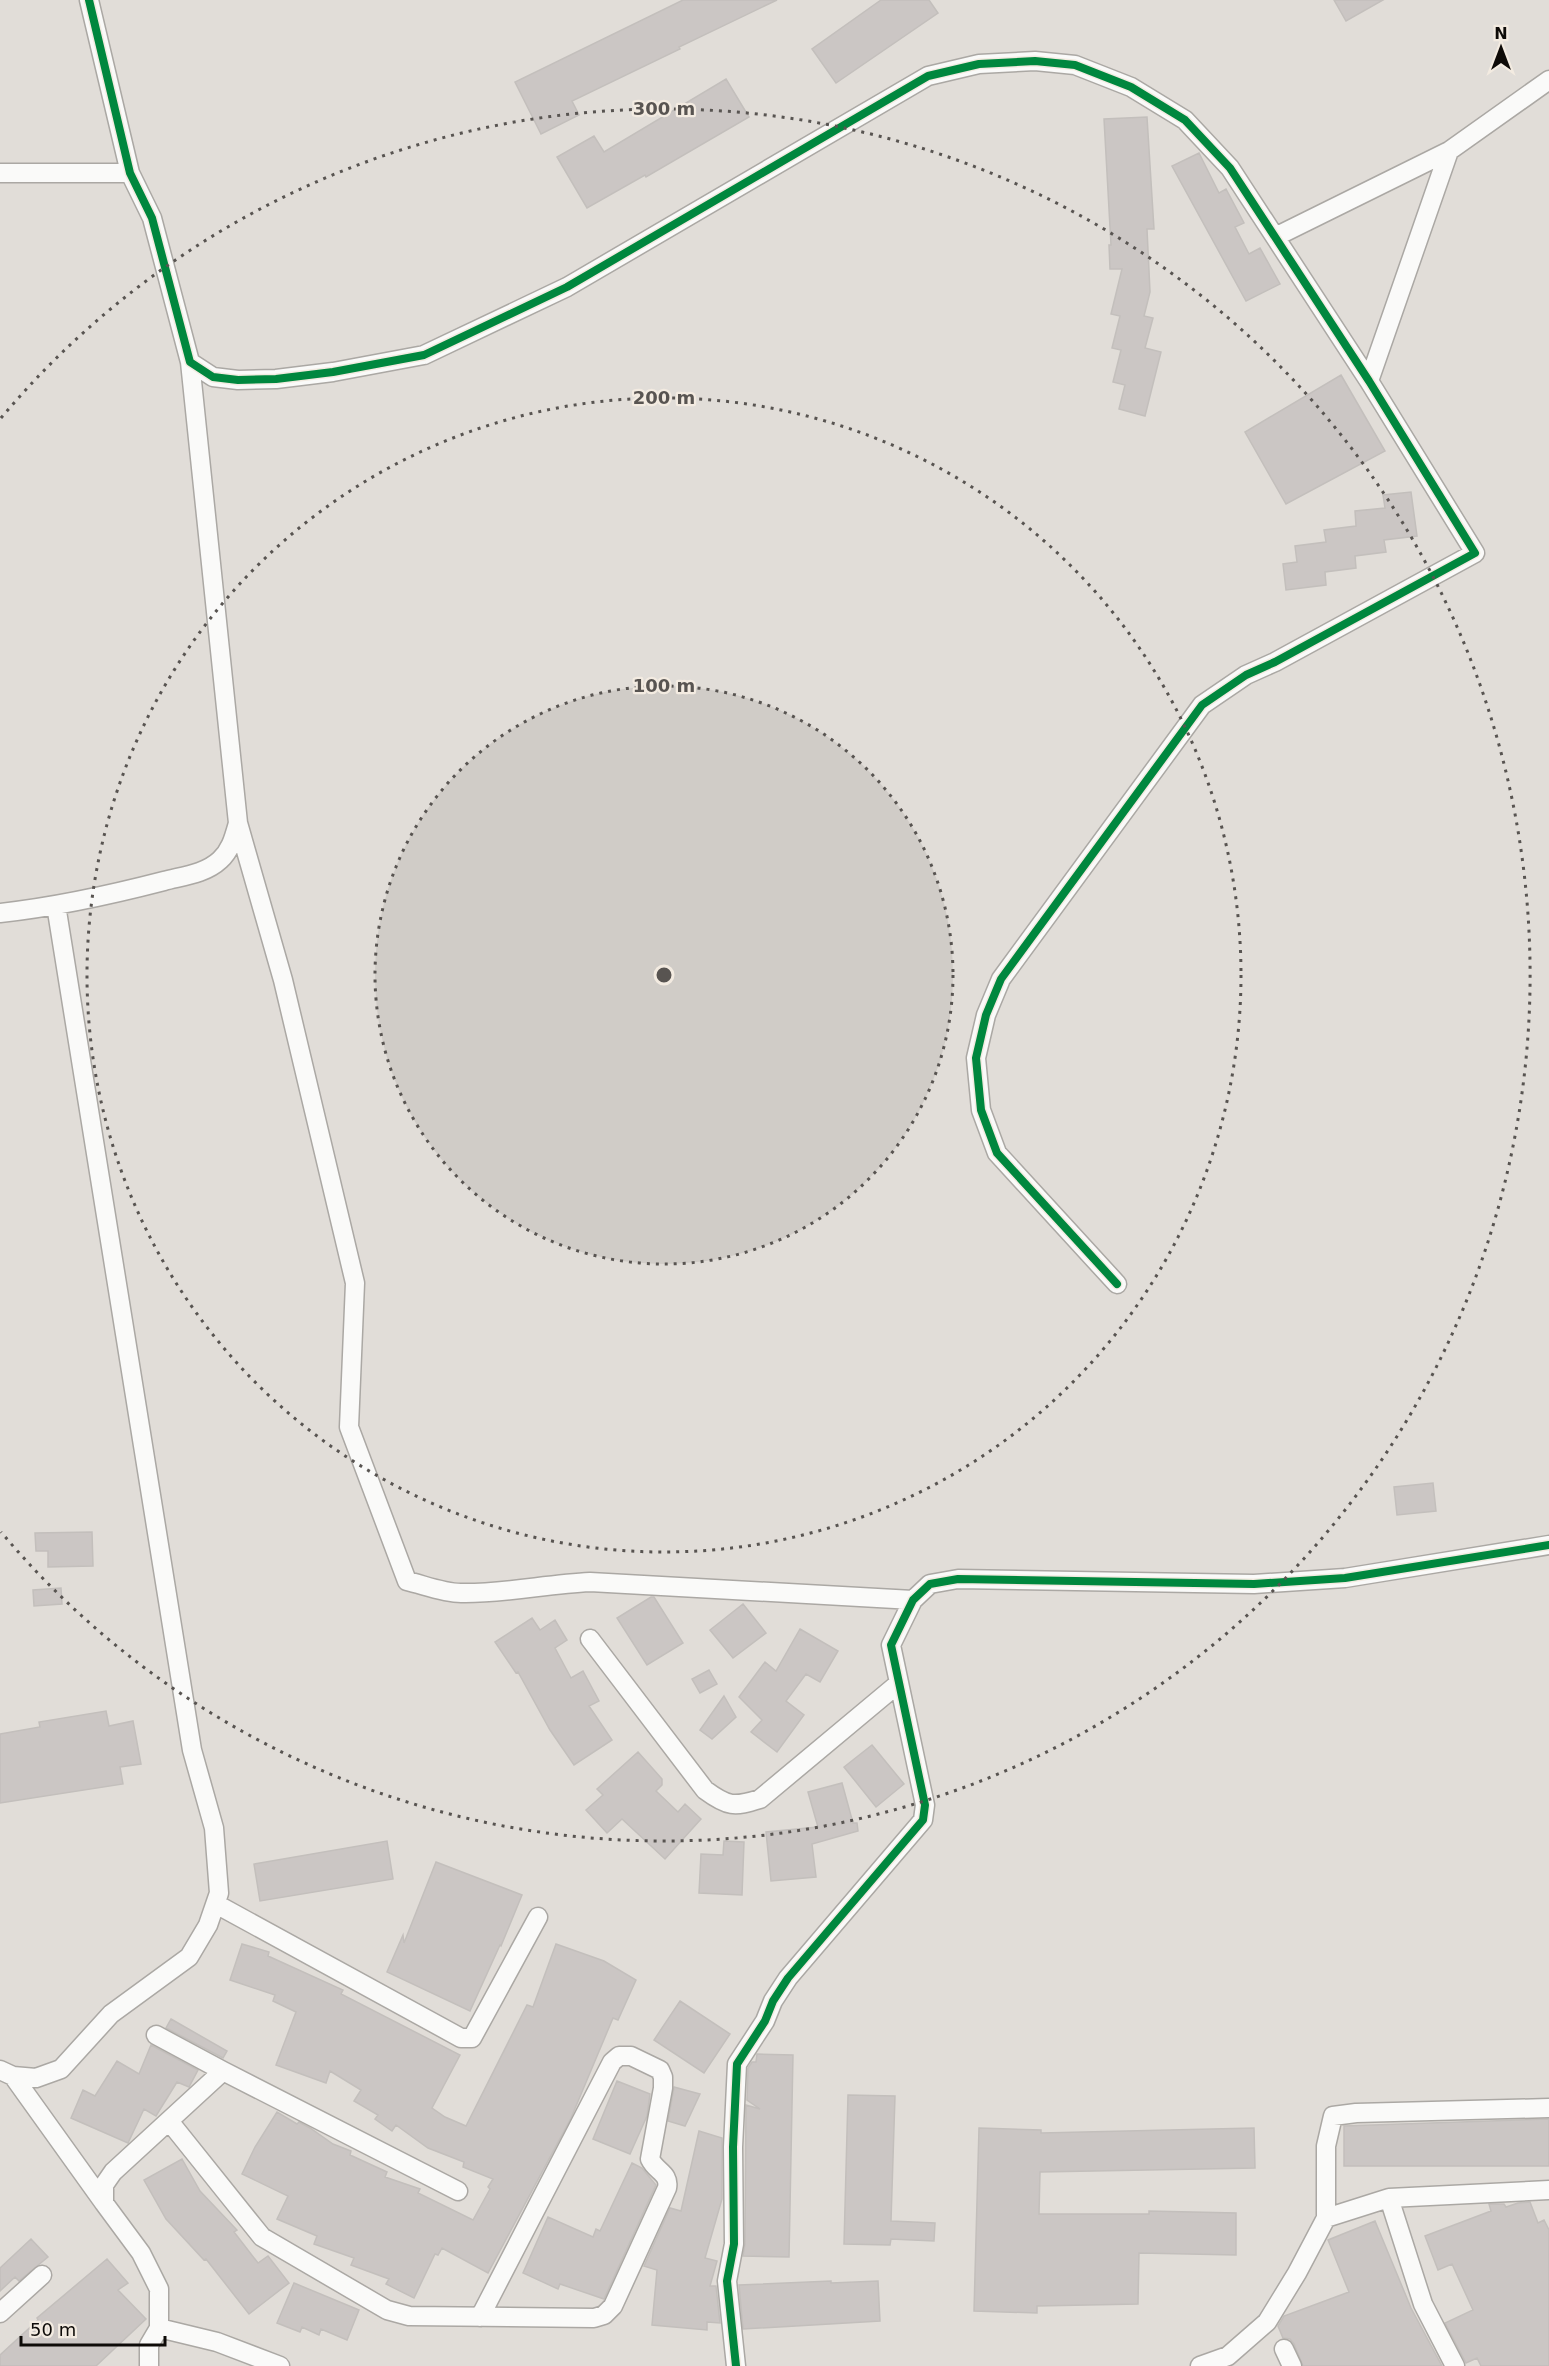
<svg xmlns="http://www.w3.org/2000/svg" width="1549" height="2366" font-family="'DejaVu Sans',sans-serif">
  <rect width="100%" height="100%" fill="#e1ddd8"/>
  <path fill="#cbc6c4" stroke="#c3bfbc" stroke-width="1.5" d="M683 0H777L679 47 680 49 572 101 579 115 541 134 515 82Z
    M881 0H929L938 13 836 83 812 49Z
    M1334 0H1383L1346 21Z
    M726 79 749 117 646 177 645 175 587 208 557 157 594 136 604 152Z
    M1147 117 1154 229H1147L1150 292 1144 316 1153 318 1145 348 1161 352 1145 416 1119 409 1125 385 1113 382 1121 350 1112 348 1120 316 1111 314 1122 269H1110L1109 245H1111L1104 119Z
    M1199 153 1219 193 1226 189 1244 223 1235 227 1249 254 1260 248 1280 284 1246 301 1172 166Z
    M1341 375 1385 451 1286 504 1245 432Z
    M1411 492 1417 536 1384 540 1386 552 1355 556 1356 568 1325 572 1326 585 1286 590 1283 564 1297 562 1295 546 1326 542 1324 530 1356 526 1355 511 1385 508 1383 495Z
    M1433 1483 1436 1511 1397 1515 1394 1487Z
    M92 1532 93 1566 48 1567V1551H36L35 1533Z
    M61 1588 62 1604 34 1606 33 1590Z
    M651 1597H654L683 1643 647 1665 617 1618Z
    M743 1604 766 1633 733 1658 710 1630Z
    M532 1618 540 1630 555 1620 567 1640 555 1648 571 1678 583 1671 599 1701 589 1706 612 1740 574 1765 550 1730 518 1672 516 1673 495 1642Z
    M800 1629 838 1651 820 1682 806 1674 786 1701 804 1715 777 1752 751 1732 762 1720 739 1697 765 1662 776 1671Z
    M709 1670 717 1684 700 1693 692 1679Z
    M724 1696 736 1717 712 1739 700 1730Z
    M106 1711 109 1726 133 1721 141 1764 120 1767 123 1784 0 1803V1734L40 1727 39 1722Z
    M872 1745 904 1784 876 1807 844 1767Z
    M638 1752 662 1779V1785L656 1791 678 1812 685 1804 701 1819 665 1859 622 1819 607 1833 586 1810 603 1795 597 1789Z
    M842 1783 853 1823H857L858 1831 812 1844 816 1877 771 1881 766 1832 818 1827 808 1792Z
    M387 1841 393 1879 260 1901 254 1864Z
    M724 1841 744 1842 742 1895 699 1893 701 1854 723 1855Z
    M436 1862 522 1895 501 1946 500 1945 470 2011 387 1972 403 1935 404 1943Z
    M242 1944 269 1952 268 1956 343 1990 341 1994 460 2055 432 2108 445 2117 466 2126 527 2005 533 2007 556 1944 604 1961 636 1980 618 2020 613 2018 571 2118 488 2273 442 2248 438 2255 435 2254 414 2298 386 2284 389 2279 351 2265 354 2258 314 2244 317 2236 277 2219 288 2196 242 2174 255 2147 277 2112 297 2124 299 2122 310 2128 333 2144 351 2151 350 2155 387 2172 385 2177 420 2189 418 2193 473 2220 490 2189 488 2187 493 2179 463 2167 464 2162 428 2148 396 2125 392 2131 375 2119 378 2115 354 2101 361 2090 330 2071 326 2083 276 2065 296 2012 273 2001 275 1995 230 1980Z
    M680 2001 730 2034 704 2073 654 2040Z
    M171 2019 227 2051 223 2058 166 2028Z
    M151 2045 198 2070 189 2087 177 2082 156 2116 144 2109 128 2143 71 2118 83 2090 95 2096 117 2061 139 2074Z
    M757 2054 793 2055 789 2257 743 2256 745 2244 746 2105 760 2109 747 2100 748 2068 752 2062H756Z
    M617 2081 650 2094 647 2116 630 2154 593 2139Z
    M674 2087 700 2094 685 2126 668 2121Z
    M848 2095 895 2096 891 2221 935 2223 934 2241 891 2239 890 2245 844 2244Z
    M1549 2119V2166H1344V2126Z
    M979 2128 1041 2130V2133L1254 2128 1255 2168 1040 2172 1039 2214H1149V2211L1236 2213V2255L1139 2253 1138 2304 1037 2306V2313L974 2311Z
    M699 2131 722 2138V2199L705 2258 717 2261 710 2286H716L720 2323 707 2322V2330L652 2325 657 2270 644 2266 670 2208 681 2211Z
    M182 2159 200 2191 237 2230 234 2232 258 2263 268 2256 289 2283 249 2314 206 2259 204 2260 166 2219 144 2180Z
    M632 2163 642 2168 656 2185 604 2299 560 2284 558 2289 523 2273 548 2217 593 2237 596 2229 600 2231Z
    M1530 2202 1538 2223 1544 2220 1549 2230V2366H1481L1477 2358 1466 2363 1445 2323 1473 2310 1452 2264 1438 2270 1425 2236 1491 2211 1489 2204H1504L1506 2207 1518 2203Z
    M1375 2221 1411 2308 1442 2366H1303L1294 2344 1290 2339 1283 2338 1278 2326 1284 2316 1349 2292 1328 2240Z
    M31 2239 48 2257 19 2281 15 2277 0 2291V2268Z
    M107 2259 128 2283 118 2290 146 2319 96 2366H0V2355L38 2320 37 2318Z
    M831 2281V2283L878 2281 880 2321 743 2329 739 2285Z
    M294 2283 359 2310 347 2340 321 2329 319 2335 302 2327 300 2332 277 2323Z"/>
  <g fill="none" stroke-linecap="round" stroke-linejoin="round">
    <defs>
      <path id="minor" d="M89 0 130 173 152 218 190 362 213 377 238 380 276 379 333 372 424 355 567 287 928 76 979 64 1035 61 1075 65 1131 87 1185 120 1230 168 1369 381 1475 553 1275 662 1246 675 1202 705 1001 979 986 1015 976 1058 981 1110 997 1153 1117 1284
        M0 173H130
        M1275 237 1449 151
        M1369 381 1449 151 1549 80
        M238 823 283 980 355 1283 349 1427 407 1581C424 1585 443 1593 461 1593 503 1594 547 1584 590 1582L913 1600
        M0 913C55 907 110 895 164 881 183 876 205 874 220 860 231 850 234 837 238 823L190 362
        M590 1639 705 1790C728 1807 734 1807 760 1799L899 1683
        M216 1904 461 2038H472L538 1917
        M156 2035 223 2071 458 2191
        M0 2070 13 2076 36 2078 61 2069 111 2014 189 1957 208 1925 219 1893 214 1828 192 1750 56 905
        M13 2076 104 2203
        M169 2121 262 2237 387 2310 409 2316 594 2318 604 2315 613 2306 667 2188C670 2173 656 2172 650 2159L663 2088V2077L660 2070 631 2056H619L612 2062 480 2317
        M1389 2198 1423 2304 1455 2366
        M1326 2218 1389 2198 1549 2190
        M0 2313 42 2275
        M159 2328 217 2342 280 2366
        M1284 2349 1292 2366
        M149 2366V2345L159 2328V2289L141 2253 104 2203V2185L113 2172 223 2071
        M736 2366 727 2281 734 2244 733 2147 737 2064 765 2021 773 2001 788 1978 923 1820 925 1805 891 1645 913 1600 930 1584 958 1579 1254 1584 1345 1578 1549 1545
        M1200 2366 1228 2356 1267 2322 1297 2273 1326 2218V2146L1333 2116 1356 2113 1549 2108"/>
    </defs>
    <use href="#minor" stroke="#aba8a4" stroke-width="21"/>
    <use href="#minor" stroke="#fafaf9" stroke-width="18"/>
    <defs>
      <path id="cycleway" d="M89 0 130 173 152 218 190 362 213 377 238 380 276 379 333 372 424 355 567 287 928 76 979 64 1035 61 1075 65 1131 87 1185 120 1230 168 1369 381 1475 553 1275 662 1246 675 1202 705 1001 979 986 1015 976 1058 981 1110 997 1153 1117 1284
        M736 2366 727 2281 734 2244 733 2147 737 2064 765 2021 773 2001 788 1978 923 1820 925 1805 891 1645 913 1600 930 1584 958 1579 1254 1584 1345 1578 1549 1545"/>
    </defs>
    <use href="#cycleway" stroke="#f3ebe1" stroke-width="11"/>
    <use href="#cycleway" stroke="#00873e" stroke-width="8"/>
  </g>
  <circle cx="664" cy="975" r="289" fill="#585451" fill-opacity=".12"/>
  <g fill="none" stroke="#585451" stroke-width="3" stroke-dasharray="3 6">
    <circle cx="664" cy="975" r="289"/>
    <circle cx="664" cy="975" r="577"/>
    <path d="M1 418A866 866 0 1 1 1 1532"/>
  </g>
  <circle cx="664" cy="975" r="9" fill="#585451" stroke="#f3ebe1" stroke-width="3"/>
  <g font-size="18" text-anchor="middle" font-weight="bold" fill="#585451" stroke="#f3ebe1" stroke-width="4.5" stroke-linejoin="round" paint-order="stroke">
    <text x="664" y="115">300 m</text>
    <text x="664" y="404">200 m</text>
    <text x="664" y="692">100 m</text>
  </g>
  <g transform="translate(1501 48)" stroke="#f3ebe1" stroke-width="4.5" paint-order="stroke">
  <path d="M0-4.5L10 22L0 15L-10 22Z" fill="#0e0b08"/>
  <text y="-9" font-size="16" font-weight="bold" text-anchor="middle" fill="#0e0b08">N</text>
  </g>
  <path d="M21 2336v9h144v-9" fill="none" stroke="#0e0b08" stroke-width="3"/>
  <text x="30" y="2336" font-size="18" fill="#0e0b08" stroke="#f3ebe1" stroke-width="4.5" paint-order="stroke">50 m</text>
</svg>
